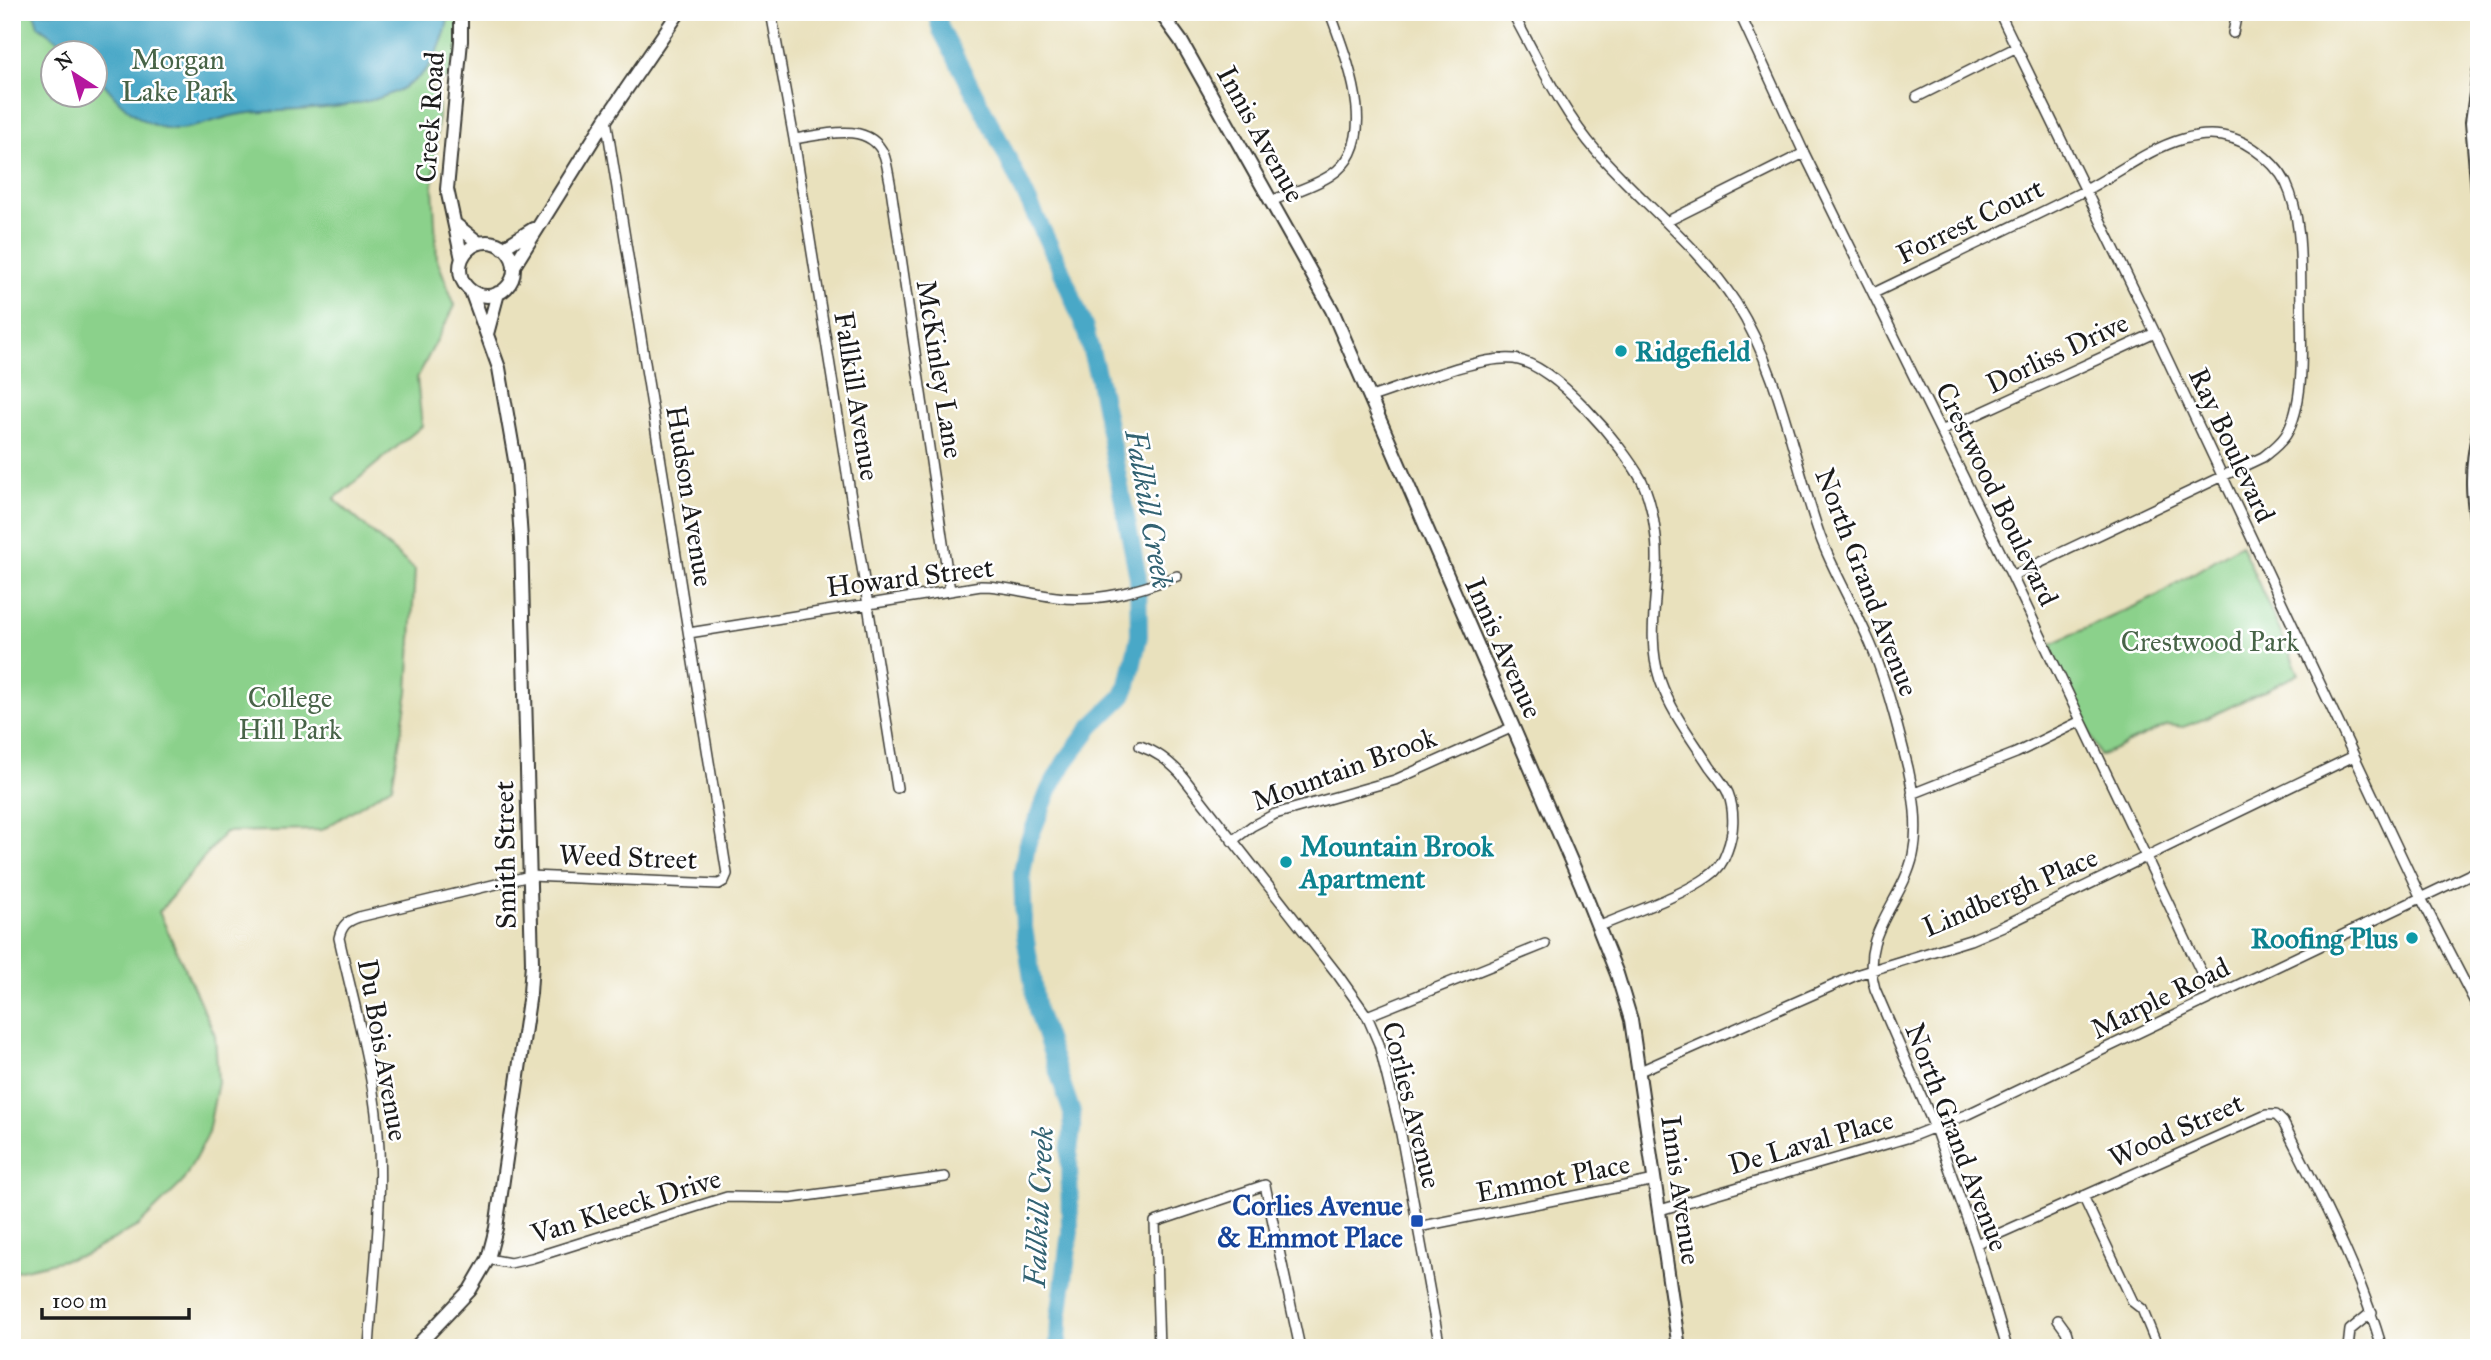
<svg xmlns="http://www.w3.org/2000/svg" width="2491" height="1360" font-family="'IM FELL Great Primer',serif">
  <rect width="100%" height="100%" fill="#fff"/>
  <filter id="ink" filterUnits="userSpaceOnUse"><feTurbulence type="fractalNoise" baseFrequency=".0143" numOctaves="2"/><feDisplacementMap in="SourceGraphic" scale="14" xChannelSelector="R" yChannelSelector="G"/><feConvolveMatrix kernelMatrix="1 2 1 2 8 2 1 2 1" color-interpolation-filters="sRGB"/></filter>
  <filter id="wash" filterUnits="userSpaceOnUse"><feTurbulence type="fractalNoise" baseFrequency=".00686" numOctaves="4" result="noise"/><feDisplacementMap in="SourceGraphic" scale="28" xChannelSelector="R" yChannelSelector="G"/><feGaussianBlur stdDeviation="1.57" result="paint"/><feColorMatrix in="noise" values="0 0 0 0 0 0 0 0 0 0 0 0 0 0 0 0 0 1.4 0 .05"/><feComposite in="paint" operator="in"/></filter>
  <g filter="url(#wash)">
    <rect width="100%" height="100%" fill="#e9e1bd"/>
    <path fill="#8bd18b" stroke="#547654" stroke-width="2" fill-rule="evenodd" d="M12 12H461L458 74 429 86 439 105 433 187 437 259 455 306 417 378 422 426 334 499 415 570 408 692 392 786 322 830 225 832 159 912 215 1035 218 1082 207 1137 182 1183 138 1226 85 1255 12 1272ZM52 52H94V94H52Z
      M2241 544 2299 674 2207 718 2183 727 2168 725 2100 756 2049 645 2153 598Z"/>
    <path fill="#48a8c7" stroke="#326272" stroke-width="2" d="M34 12H448C449 23 445 33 441 43 418 118 304 106 242 114 211 118 187 137 154 125 129 116 110 92 95 72L94 52H75L38 26Z"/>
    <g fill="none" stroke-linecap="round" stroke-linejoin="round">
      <path stroke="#48a8c7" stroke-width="18" d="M936 12 941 30 999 140 1060 267 1085 329 1099 381 1138 577 1139 636 1128 685 1122 697 1092 726 1065 762 1049 790 1027 845 1022 874 1024 928 1037 1010 1072 1113V1130L1069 1151 1070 1232 1059 1319 1058 1348"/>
    </g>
  </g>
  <g filter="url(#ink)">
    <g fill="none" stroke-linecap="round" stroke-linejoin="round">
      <defs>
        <path id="minor" d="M771 12 794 139 897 788
          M1512 12C1538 60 1562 112 1598 153 1643 204 1699 246 1736 303 1780 373 1793 459 1820 536 1833 571 1852 602 1867 636 1884 672 1898 728 1908 768 1914 796 1919 826 1913 855 1902 904 1858 934 1875 989L1935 1128 1976 1244 2007 1348
          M1739 12 1804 153 2012 576 2213 997
          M1999 12 2155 333 2421 898 2479 1010
          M2233 33 2237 12
          M1917 97 2015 48
          M794 139C823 135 869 120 884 155 887 163 888 173 890 182L950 591
          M1271 201C1290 193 1313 187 1331 175 1383 142 1345 55 1330 12
          M1666 222 1804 153
          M1874 293C1944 259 2015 226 2084 191 2117 174 2148 149 2183 139 2208 132 2233 134 2254 149 2267 158 2279 169 2286 183 2303 219 2300 266 2301 304 2301 342 2306 402 2286 435 2280 444 2272 450 2263 457L2012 576
          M1371 397C1406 386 1480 355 1514 359 1556 365 1622 445 1642 481 1650 498 1654 519 1656 538 1662 585 1644 632 1660 680 1671 712 1692 739 1710 767 1716 775 1724 784 1728 793 1735 811 1734 833 1727 851 1724 860 1718 870 1709 876 1680 897 1632 912 1598 927
          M1941 431 2155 333
          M689 633 981 586C1007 586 1030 594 1056 597 1097 603 1138 591 1177 576
          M1140 746C1157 752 1167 760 1180 773L1338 975 1367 1016 1379 1044 1401 1134 1440 1348
          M1912 794 2016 753 2081 721
          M1232 841 1252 826 1275 814 1395 780 1513 727
          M1367 1016 1545 944
          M1640 1071 1859 974 1970 940 2003 926 2354 756
          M2083 1196 2133 1302 2142 1309 2158 1348
          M1660 1210 1910 1137 1968 1114 2479 870
          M1418 1227 1655 1180
          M1976 1244 2266 1115H2276L2283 1122C2320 1196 2359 1268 2382 1348
          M488 1259 510 1263 532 1258 727 1197 791 1198 945 1177
          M2058 1320 2066 1331 2071 1348
          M369 1348C373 1282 382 1215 379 1149 376 1077 354 1007 339 938 342 925 347 921 359 917L530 876 719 884 724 881 727 874 606 119
          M1159 1348 1155 1222 1265 1185 1300 1348
          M2348 1348 2350 1330 2372 1312"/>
        <path id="tertiary" d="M461 12V41L447 189 462 259
          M2479 72 2472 122 2479 204
          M455 224 479 243
          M460 269a27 27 0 1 1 54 0a27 27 0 1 1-54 0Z
          M503 248 533 229
          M514 266 606 119 679 12
          M487 334 498 293
          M2479 431C2470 470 2472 498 2479 537
          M415 1348 470 1290 488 1259 496 1228 530 993 532 963 521 539 516 466 499 368 471 291"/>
        <path id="secondary" d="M1160 12 1181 41 1332 310 1581 884 1617 974 1631 1020 1679 1348"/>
      </defs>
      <use href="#minor" stroke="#3b3a34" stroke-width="12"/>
      <use href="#tertiary" stroke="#3b3a34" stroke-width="16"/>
      <use href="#secondary" stroke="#3b3a34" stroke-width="16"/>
      <use href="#minor" stroke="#fff" stroke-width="9"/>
      <use href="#tertiary" stroke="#fff" stroke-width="12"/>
      <use href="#secondary" stroke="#fff" stroke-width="12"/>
    </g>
  </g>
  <g fill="#0f9aa8" stroke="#fff" stroke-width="2.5">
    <circle cx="1621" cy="351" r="7"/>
    <circle cx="1286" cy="862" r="7"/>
    <circle cx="2412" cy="938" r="7"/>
  </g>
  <rect fill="#1a4fb4" stroke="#fff" stroke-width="2.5" x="1410" y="1214" width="14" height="14" rx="3.5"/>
  <g text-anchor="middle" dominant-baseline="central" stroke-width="5" stroke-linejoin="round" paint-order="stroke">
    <g font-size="28" fill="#486448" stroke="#fff">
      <text x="178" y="59">Morgan<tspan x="178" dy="32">Lake Park</tspan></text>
      <text x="2210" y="641">Crestwood Park</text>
      <text x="290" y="697">College<tspan x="290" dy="32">Hill Park</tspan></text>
    </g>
    <g font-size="28" fill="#1c1c1c" stroke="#fff">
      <text transform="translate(430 117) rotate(-86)">Creek Road</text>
      <text transform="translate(1261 134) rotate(61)">Innis Avenue</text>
      <text transform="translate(1970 221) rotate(-26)">Forrest Court</text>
      <text transform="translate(2057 353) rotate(-25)">Dorliss Drive</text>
      <text transform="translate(940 369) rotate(81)">McKinley Lane</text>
      <text transform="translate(857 396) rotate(81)">Fallkill Avenue</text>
      <text transform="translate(2232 445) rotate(65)">Ray Boulevard</text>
      <text transform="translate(1997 494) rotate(64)">Crestwood Boulevard</text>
      <text transform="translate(690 496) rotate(81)">Hudson Avenue</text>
      <text transform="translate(910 577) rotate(-7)">Howard Street</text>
      <text transform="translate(1867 582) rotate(69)">North Grand Avenue</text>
      <text transform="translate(1504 648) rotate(66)">Innis Avenue</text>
      <text transform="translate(1344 769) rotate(-20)">Mountain Brook</text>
      <text transform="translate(505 855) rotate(-91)">Smith Street</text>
      <text transform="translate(628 857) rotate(2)">Weed Street</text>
      <text transform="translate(2010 892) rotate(-23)">Lindbergh Place</text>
      <text transform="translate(2160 998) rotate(-26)">Marple Road</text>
      <text transform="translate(383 1050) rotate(80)">Du Bois Avenue</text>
      <text transform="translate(1412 1105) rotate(76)">Corlies Avenue</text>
      <text transform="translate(2176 1130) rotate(-24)">Wood Street</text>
      <text transform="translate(1957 1137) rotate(69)">North Grand Avenue</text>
      <text transform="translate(1811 1142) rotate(-16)">De Laval Place</text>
      <text transform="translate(1553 1178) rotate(-11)">Emmot Place</text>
      <text transform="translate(1681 1190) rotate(82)">Innis Avenue</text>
      <text transform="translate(626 1206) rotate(-17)">Van Kleeck Drive</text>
    </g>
    <g font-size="28" font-weight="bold" fill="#0d838f" stroke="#fff" text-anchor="start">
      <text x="1635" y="351">Ridgefield</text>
      <text x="1300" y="846">Mountain Brook<tspan x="1300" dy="32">Apartment</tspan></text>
      <text x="2398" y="938" text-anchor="end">Roofing Plus</text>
    </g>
    <g font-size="28" font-weight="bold" fill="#164399" stroke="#fff" text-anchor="end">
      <text x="1403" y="1205">Corlies Avenue<tspan x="1403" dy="32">&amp; Emmot Place</tspan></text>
    </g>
    <g font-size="30" font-style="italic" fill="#326272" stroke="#fff">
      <text transform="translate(1149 509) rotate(80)">Fallkill Creek</text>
      <text transform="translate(1039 1207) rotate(-87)">Fallkill Creek</text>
    </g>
  </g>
  <rect width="2491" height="1360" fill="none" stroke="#fff" stroke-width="42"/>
  <g transform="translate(74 74) rotate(324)"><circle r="33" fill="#ffffff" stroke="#a4a4a4" stroke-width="2"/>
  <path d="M0-5L12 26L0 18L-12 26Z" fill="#b5179e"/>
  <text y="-10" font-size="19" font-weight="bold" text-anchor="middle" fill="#1c1c1c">N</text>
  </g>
  <path d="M42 1308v10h147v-10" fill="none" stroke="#1c1c1c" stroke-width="3.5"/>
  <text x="52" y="1308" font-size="21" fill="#1c1c1c" stroke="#ffffff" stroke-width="5" paint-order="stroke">100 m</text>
</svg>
